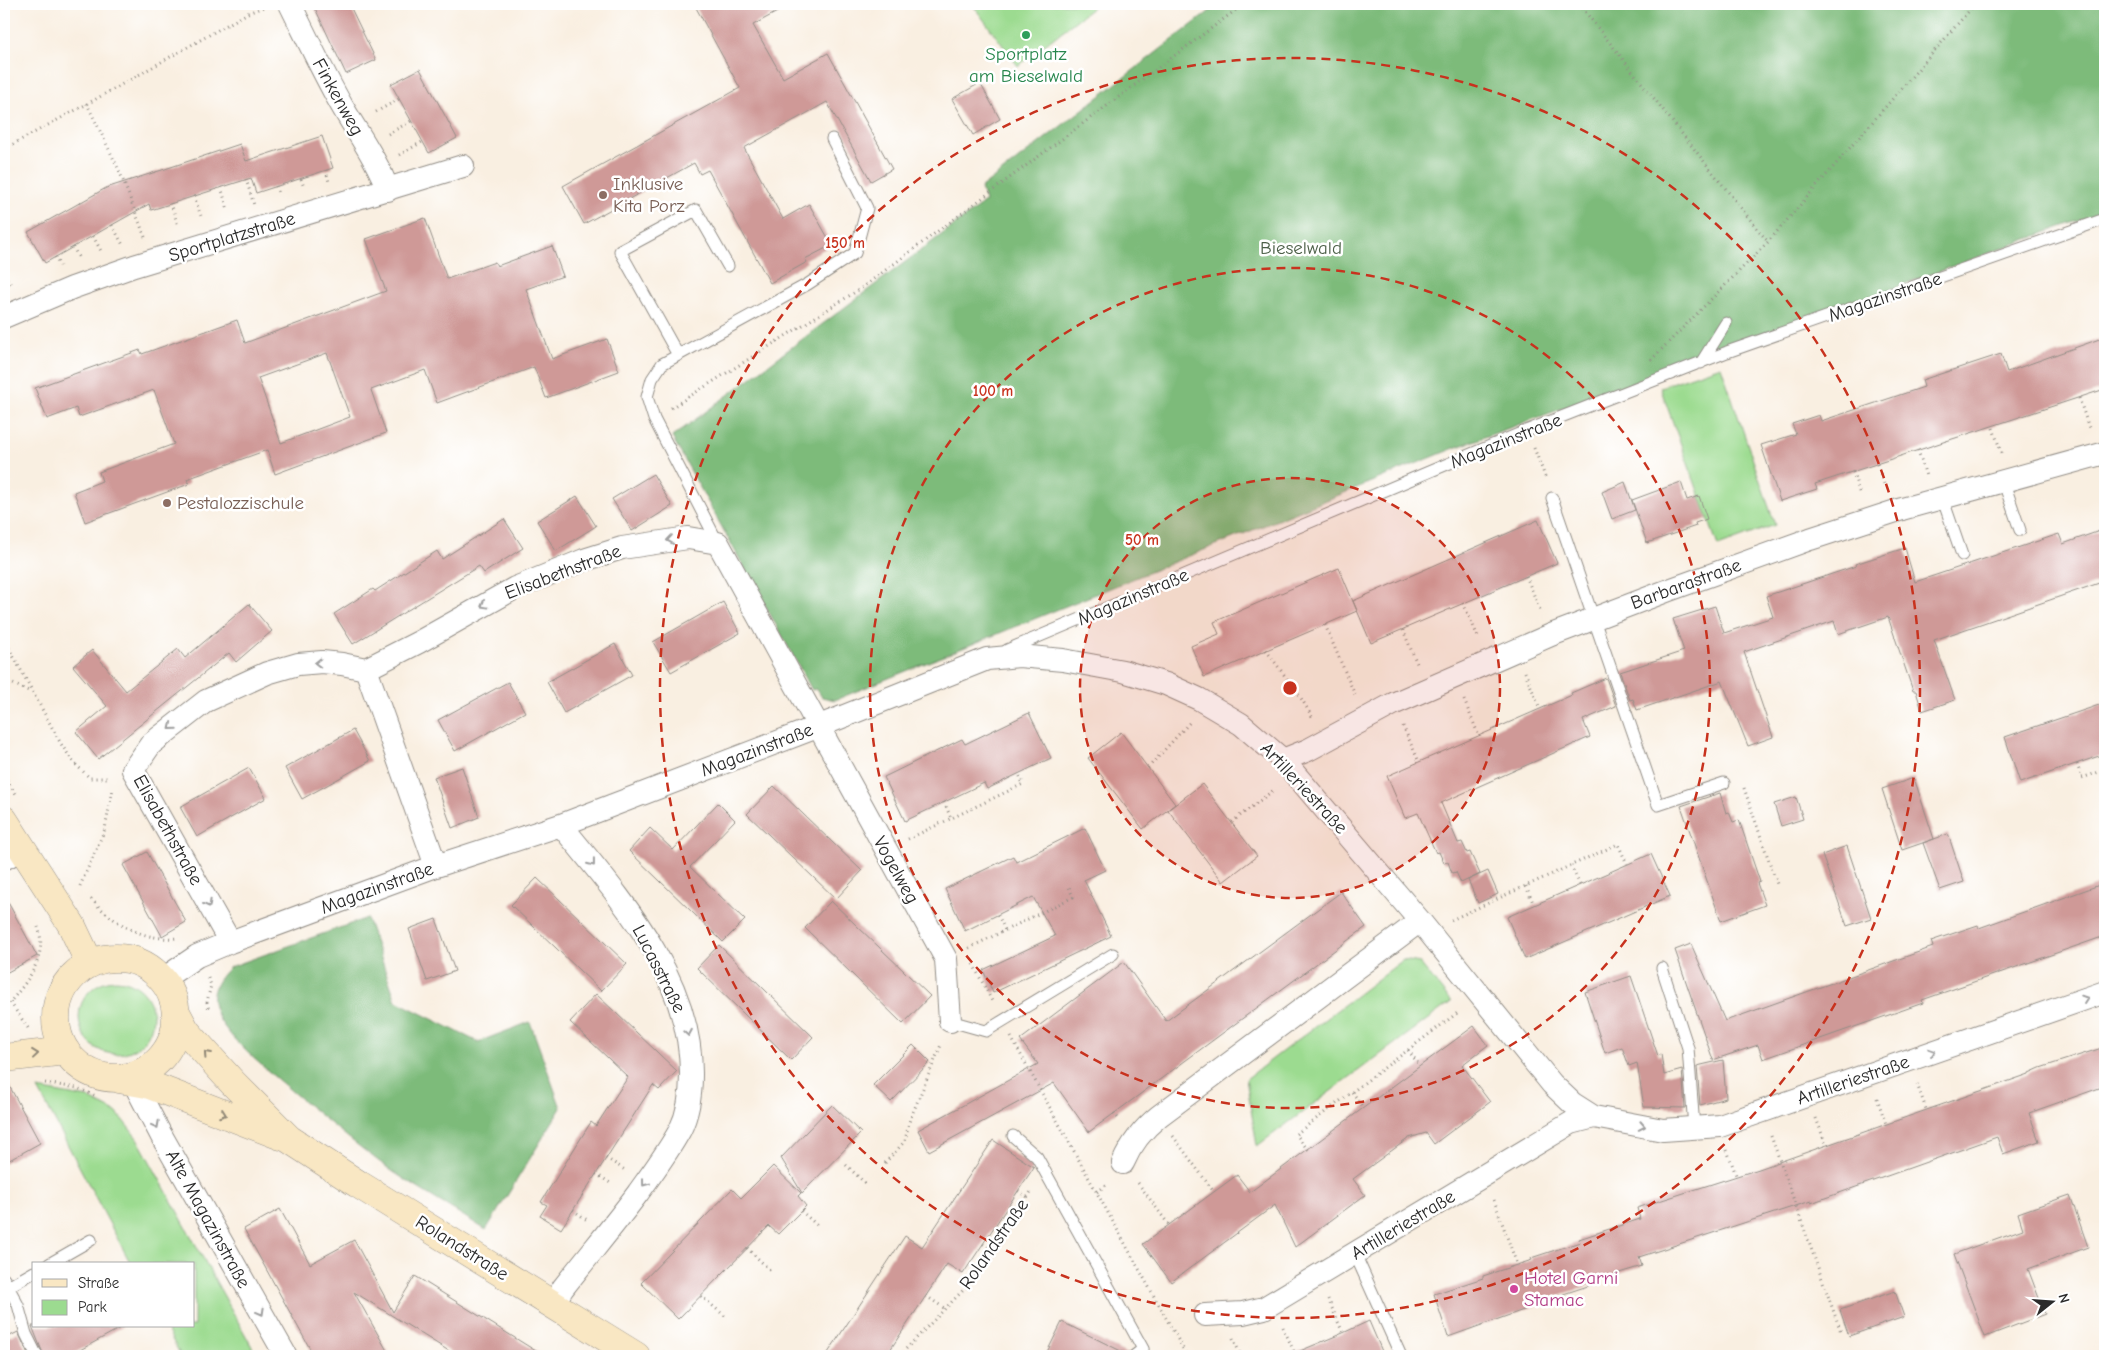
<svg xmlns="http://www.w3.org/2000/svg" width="2109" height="1360" font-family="'Comic Neue',sans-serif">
  <rect width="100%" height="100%" fill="#fff"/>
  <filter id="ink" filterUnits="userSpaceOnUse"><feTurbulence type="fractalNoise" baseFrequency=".02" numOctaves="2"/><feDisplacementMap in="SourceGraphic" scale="10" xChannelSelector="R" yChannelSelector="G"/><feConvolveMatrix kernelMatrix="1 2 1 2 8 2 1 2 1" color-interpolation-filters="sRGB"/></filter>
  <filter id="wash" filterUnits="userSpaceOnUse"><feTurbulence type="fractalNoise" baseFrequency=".0096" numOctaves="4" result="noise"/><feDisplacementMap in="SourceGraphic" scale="20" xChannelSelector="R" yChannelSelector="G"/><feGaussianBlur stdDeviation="1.12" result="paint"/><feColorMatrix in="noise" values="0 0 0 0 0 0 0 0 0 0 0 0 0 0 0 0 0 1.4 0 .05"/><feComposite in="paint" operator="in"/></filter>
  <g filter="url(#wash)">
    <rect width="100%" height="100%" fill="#f9efe1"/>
    <path fill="#9cdb90" stroke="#64835e" d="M972 4H1097L1018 66Z
      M1721 366 1775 525 1718 546 1660 387Z
      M1403 960 1420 963 1451 1002 1257 1146 1246 1079Z
      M79 1017a37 37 0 1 1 74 0a37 37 0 1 1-74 0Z
      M38 1089 88 1098 117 1113 137 1138 257 1356H181L165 1326H194V1264H131Z"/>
    <path fill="#7dbb7a" stroke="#547352" d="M1219 4H2105V211L1457 447 835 700 822 697 816 689 812 690 672 437 985 202 981 188Z
      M367 918 396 1001 478 1042 530 1022 561 1108 486 1230C455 1210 422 1192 392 1171 352 1142 314 1110 276 1078 257 1061 221 1032 214 1007 209 990 219 978 230 967Z"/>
    <g id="blocks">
      <path fill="#cf9997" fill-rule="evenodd" d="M313 4H349L376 60 346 74Z
        M694 4H792L753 25 783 78 828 53 892 169 871 181 827 102 744 148 783 219 809 204 832 245 805 259 807 262 770 283 708 170 700 174 694 163 584 224 563 186 740 88Z
        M420 69 457 138 429 153 391 84Z
        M980 83 1000 119 973 135 952 99Z
        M322 136 333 168 256 193 251 178 151 210 149 204 45 263 28 232 106 188 165 169 240 144 246 161Z
        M425 218 447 279 495 262 497 266 552 246 563 276 526 289 552 359 607 339 619 371 546 398 534 367 437 403 425 370 371 390 386 433 275 474 267 450 187 479 189 484 85 522 74 492 102 481 99 472 174 444 154 390 79 417 76 408 47 419 35 388 140 350 142 354 237 320 245 343 386 291 366 239ZM327 353 350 417 281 443 258 378Z
        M2105 337V389L1815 484 1817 489 1780 501 1761 445 1796 434 1792 424 1819 415 1821 421 1924 387 1922 380 2001 354 2007 372Z
        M653 474 672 506 632 531 612 499Z
        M1625 482 1635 510 1612 519 1602 492Z
        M1681 482 1687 500 1699 496 1707 519 1695 523 1696 526 1647 543 1632 500Z
        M577 496 596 526 556 551 537 521Z
        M504 519 523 548 484 573 479 566 353 644 334 614 373 589 375 591 437 551 442 559Z
        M1538 520 1557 563 1371 643 1353 601Z
        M2105 529V581L1934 640 1955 700 1922 711 1916 691H1913L1888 617 1838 634 1834 621 1744 652 1773 737 1748 746 1722 681 1637 710 1633 699 1630 700 1620 672 1684 651 1673 619 1715 606 1724 633 1773 617 1766 596 1856 566 1855 564 1905 548 1915 582 2059 534 2063 544Z
        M1339 568 1357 611 1204 677 1191 646 1219 634 1214 622Z
        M723 602 740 633 671 672 653 642Z
        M249 604 272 631 236 662 229 653 98 759 76 732 107 706 73 666 92 650 126 691 178 649 185 658Z
        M615 644 632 675 564 713 547 682Z
        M1606 678 1616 706 1583 720 1590 737 1441 803 1458 843 1462 842 1467 853 1470 852 1480 874 1461 883 1456 872 1452 873 1448 862 1444 863 1439 852 1436 853 1418 813 1405 818 1387 776 1572 695 1571 693Z
        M508 682 525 712 455 751 438 720Z
        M2105 703V754L2020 783 2005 737Z
        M1029 713 1051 758 987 789 984 783 905 821 884 777 962 739 965 744Z
        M353 730 370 761 302 799 285 768Z
        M1121 732 1175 804 1143 829 1088 758Z
        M462 767 479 817 452 828 434 777Z
        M249 768 266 798 197 837 180 807Z
        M1914 778 1934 839 1902 850 1882 789Z
        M1202 784 1257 856 1223 882 1168 810Z
        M774 786 862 871 836 899 747 814Z
        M1720 793 1726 813 1729 812 1733 822 1739 820 1760 882 1757 883 1765 905 1721 921 1681 806Z
        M1796 797 1803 819 1781 826 1774 804Z
        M718 803 735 820 690 867 745 920 723 942 629 851 650 828 673 850Z
        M1085 828 1105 870 1084 880 1111 936 993 993 983 970 1055 936 1033 897 965 931 945 889 1013 856 1016 862Z
        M1948 834 1964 882 1940 890 1923 843Z
        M1847 846 1871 918 1847 926 1822 855Z
        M147 852 186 922 162 936 123 865Z
        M1651 854 1670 896 1525 959 1507 917Z
        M1488 871 1498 894 1478 903 1468 880Z
        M537 878 627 964 601 991 511 905Z
        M2105 883V936L1922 1000 1923 1003 1763 1059 1758 1045 1713 1060 1675 950 1691 944 1725 1021 1933 947 1931 941 1978 925 1979 928Z
        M1341 892 1366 927 1089 1132 1054 1083 929 1151 918 1130 1038 1064 1020 1040 1124 962 1166 1021Z
        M4 895 37 956 4 974Z
        M831 901 930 996 903 1024 805 928Z
        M436 919 455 971 427 981 409 929Z
        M719 945 813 1037 791 1060 697 968Z
        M1631 976 1658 1056 1661 1054 1664 1075 1682 1070 1685 1108 1644 1107 1637 1063 1629 1066 1622 1047 1605 1053 1585 992Z
        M596 994 677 1071 659 1090 653 1085 561 1229 540 1216 547 1205 541 1202 591 1122 596 1126 628 1077 570 1022Z
        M1474 1026 1488 1045 1462 1065 1490 1102 1434 1144 1426 1133 1409 1138 1353 1179 1365 1195 1295 1247 1275 1205 1171 1282 1143 1244 1237 1175 1250 1192Z
        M913 1045 930 1062 891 1102 873 1085Z
        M2105 1047V1086L2029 1113 2039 1141 2003 1154 1997 1137 1811 1203V1201L1639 1257 1642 1266 1593 1281 1594 1284 1545 1300 1546 1302 1448 1337 1434 1294 1483 1278V1276L1532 1260 1531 1258 1580 1242 1579 1239 1640 1219 1637 1208 1759 1169 2029 1074V1073L2040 1068Z
        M1723 1060 1726 1098 1700 1105 1697 1066Z
        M4 1076 40 1143 4 1163Z
        M832 1105 861 1133 802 1193 781 1158Z
        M993 1140 1034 1167 963 1274 947 1264 886 1356H826L905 1236 922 1247Z
        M773 1166 801 1193 798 1196 806 1206 778 1234 769 1226 678 1319 641 1283 732 1189 741 1198Z
        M2070 1195 2088 1247 2028 1269 2045 1314 1985 1337 1954 1254 2023 1229 2018 1213Z
        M280 1209 310 1264 354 1240 393 1312 415 1276 544 1356H457L354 1292 390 1356H314L244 1229Z
        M1895 1291 1904 1317 1849 1336 1840 1310Z
        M1369 1321 1384 1356H1288L1343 1333Z
        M1062 1322 1127 1354V1356H1045Z
        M32 1326H124L69 1356H44Z
        M18 1332 29 1356H4V1339Z"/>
    </g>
  </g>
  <g filter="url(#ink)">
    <use href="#blocks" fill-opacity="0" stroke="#928d86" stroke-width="1"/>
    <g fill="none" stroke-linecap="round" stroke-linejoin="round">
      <defs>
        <path id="lane" d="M678 355 620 251 696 210 728 266
          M1701 363 1726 323
          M2003 480 2020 530
          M1942 497 1962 555
          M1552 498 1658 805 1724 783
          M718 543 654 419 647 397 652 379 662 364 808 284 855 253 867 208 832 139
          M1007 650 1528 430 1727 352 2105 219
          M4 865 25 854
          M1662 968 1688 1048 1694 1128
          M950 1021 986 1031 1113 954
          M1013 1136 1037 1157 1143 1349 1134 1356
          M1355 1254 1401 1356
          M49 1264 91 1240
          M4 1279 18 1305 26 1334 37 1356
          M8 1287 34 1272"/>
        <path id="street" d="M290 4C307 38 323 73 342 106 358 134 377 160 388 190
          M4 317 72 288 134 266 463 166
          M366 669 436 866
          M1283 760 1308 750 1393 704 1551 635 1669 590 1810 539 1902 509 2105 453
          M230 942 133 770 151 744 206 701 267 673 298 664 322 662 342 664 366 669 419 642 515 588 584 560 622 548 688 538 718 543 946 959 950 1021
          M163 979 197 956 230 942 436 866 561 825 817 727 987 659 1019 656 1063 660 1123 671 1166 684 1199 699 1241 724 1283 760 1420 921 1552 1084 1572 1103 1594 1117 1663 1130 1720 1126 2105 992
          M133 1081 161 1135 286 1356
          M1123 1163C1131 1144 1143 1129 1159 1116L1420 921
          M553 1304 563 1288C588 1256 614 1225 638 1193 653 1172 668 1152 680 1130 689 1112 691 1094 691 1075 692 977 619 897 561 825
          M1205 1315 1243 1313 1264 1308 1571 1123 1594 1117"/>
        <path id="secondary" d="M4 820 71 924 90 964
          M56 1018a60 60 0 1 1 120 0a60 60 0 1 1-120 0Z
          M177 1014 186 1031 233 1083 289 1139 358 1184 636 1356
          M4 1058 66 1051
          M119 1079 147 1084 281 1136"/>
      </defs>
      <use href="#lane" stroke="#928d86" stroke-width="13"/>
      <use href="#street" stroke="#928d86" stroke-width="24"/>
      <use href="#secondary" stroke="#928d86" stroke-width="29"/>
      <path stroke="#928d86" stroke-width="3" stroke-dasharray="1 4" stroke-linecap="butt" d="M1579 4 1768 242
        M376 112 399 99
        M388 134 411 121
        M4 149 87 104
        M399 155 422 142
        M326 170 329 182
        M246 179 254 205
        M301 179 304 187
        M276 186 279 195
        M221 187 228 210
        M194 196 202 219
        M171 203 178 226
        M112 225 123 245
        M93 236 101 251
        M145 237 119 170 87 104 248 13 266 6
        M73 247 80 260
        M55 257 60 266
        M4 275 12 286
        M1651 360 1768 242 1975 4
        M2079 398 2090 431
        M671 408 860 289 1244 4
        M1993 428 2002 455
        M1534 448 1546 479
        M1918 450 1926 476
        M1877 464 1885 487
        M1853 472 1860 495
        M1526 576 1541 612
        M1463 603 1479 639
        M1325 625 1355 695
        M1403 630 1418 666
        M4 639 61 744 74 763 90 778H109
        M1266 650 1301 698 1314 720
        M1525 672 1540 709
        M4 680 31 692
        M1464 700 1479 736
        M1403 726 1419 762
        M2077 764 2082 778 2105 770
        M1148 768 1190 722
        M4 776 16 794
        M1744 788 1778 887
        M944 802 951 818
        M1232 822 1275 789
        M908 839 1023 784 1019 774
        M1571 866 1580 885
        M80 886 105 829 113 788
        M1526 886 1534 905
        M91 899C114 923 142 941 177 938
        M998 915 1005 930
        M1451 920 1618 844 1627 864
        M969 948 1073 897 1069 887
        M973 964 993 1003
        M208 978 211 985 207 1002 209 1010
        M28 1028 10 1002C28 981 48 956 38 927
        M1011 1037 1187 1356
        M1408 1050 1420 1066
        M45 1083 77 1088 96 1096
        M1917 1084 1926 1109
        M1352 1092 1364 1108
        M1877 1098 1886 1124
        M1114 1113 1120 1121
        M1816 1118 1826 1145
        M1173 1136 1214 1192
        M1771 1136 1841 1332
        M1308 1150 1296 1134 1460 1011
        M1727 1150 1736 1175
        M606 1158 625 1170
        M885 1163 905 1141 909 1122 941 1045
        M846 1165 865 1183
        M596 1174 612 1184
        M1138 1183 1169 1225
        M1018 1191 1027 1197
        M1097 1192 1109 1183
        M1494 1200 1517 1265
        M573 1210 587 1220
        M801 1211 819 1227
        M983 1244 992 1250
        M747 1248 772 1272
        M701 1296 726 1317
        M926 1296 944 1308
        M1328 1299 1343 1333
        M1283 1327 1295 1354
        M1233 1338 1241 1356
        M890 1350 899 1356
        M663 1352 670 1356
        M899 1356 972 1281 1032 1190"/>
      <use href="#lane" stroke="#fff" stroke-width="11"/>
      <use href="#street" stroke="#fff" stroke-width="22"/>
      <use href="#secondary" stroke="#f9e7c3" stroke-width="28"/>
    </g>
    <defs><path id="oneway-chevron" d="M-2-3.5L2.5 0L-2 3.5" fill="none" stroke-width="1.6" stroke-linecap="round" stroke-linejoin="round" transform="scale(1.25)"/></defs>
    <g stroke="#a0a0a0">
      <use href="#oneway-chevron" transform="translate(670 540) rotate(172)"/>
      <use href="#oneway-chevron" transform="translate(484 605) rotate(151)"/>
      <use href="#oneway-chevron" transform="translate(318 663) rotate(179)"/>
      <use href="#oneway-chevron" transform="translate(172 727) rotate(141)"/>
      <use href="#oneway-chevron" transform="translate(592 863) rotate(52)"/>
      <use href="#oneway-chevron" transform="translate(208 904) rotate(61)"/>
      <use href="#oneway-chevron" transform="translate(2085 999) rotate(-19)"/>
      <use href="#oneway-chevron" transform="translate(688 1033) rotate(80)"/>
      <use href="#oneway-chevron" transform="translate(1932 1052) rotate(-19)"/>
      <use href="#oneway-chevron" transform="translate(156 1125) rotate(62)"/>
      <use href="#oneway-chevron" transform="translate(1642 1126) rotate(11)"/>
      <use href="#oneway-chevron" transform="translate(645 1183) rotate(127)"/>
      <use href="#oneway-chevron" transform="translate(261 1312) rotate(61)"/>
    </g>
    <g stroke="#928977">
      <use href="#oneway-chevron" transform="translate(35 1054) rotate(-6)"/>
      <use href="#oneway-chevron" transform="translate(207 1054) rotate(-132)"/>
      <use href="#oneway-chevron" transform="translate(223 1114) rotate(20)"/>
    </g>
  </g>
  <circle cx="1290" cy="688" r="210" fill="#c8321e" fill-opacity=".12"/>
  <g fill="none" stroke="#c8321e" stroke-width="2.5" stroke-dasharray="9 6">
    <circle cx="1290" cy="688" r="210"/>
    <circle cx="1290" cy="688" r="420"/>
    <circle cx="1290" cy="688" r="630"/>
  </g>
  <circle fill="#2e9e5b" stroke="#fff" stroke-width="2" cx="1026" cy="35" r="5"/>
  <g fill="#8d6e63" stroke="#fff" stroke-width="2">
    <circle cx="603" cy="195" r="5"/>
    <circle cx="167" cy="503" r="5"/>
  </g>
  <circle fill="#d1479c" stroke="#fff" stroke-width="2" cx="1514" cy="1289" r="5"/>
  <g text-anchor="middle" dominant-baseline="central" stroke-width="5" stroke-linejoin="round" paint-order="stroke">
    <g font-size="19" fill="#27864d" stroke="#fff">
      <text x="1026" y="54">Sportplatz<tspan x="1026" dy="22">am Bieselwald</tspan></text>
    </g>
    <g font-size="19" fill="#2b2b2b" stroke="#fff">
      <text transform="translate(338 97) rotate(61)">Finkenweg</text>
      <text transform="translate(232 237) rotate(-17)">Sportplatzstraße</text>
      <text transform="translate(1885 297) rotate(-19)">Magazinstraße</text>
      <text transform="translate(1506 441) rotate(-22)">Magazinstraße</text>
      <text transform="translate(563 572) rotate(-21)">Elisabethstraße</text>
      <text transform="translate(1686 584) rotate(-20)">Barbarastraße</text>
      <text transform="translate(1133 597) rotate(-23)">Magazinstraße</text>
      <text transform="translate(757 750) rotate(-21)">Magazinstraße</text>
      <text transform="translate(1304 788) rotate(47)">Artilleriestraße</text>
      <text transform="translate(168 830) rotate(61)">Elisabethstraße</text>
      <text transform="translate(896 870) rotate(61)">Vogelweg</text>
      <text transform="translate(377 888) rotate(-20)">Magazinstraße</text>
      <text transform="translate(659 969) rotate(63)">Lucasstraße</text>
      <text transform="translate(1853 1080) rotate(-19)">Artilleriestraße</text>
      <text transform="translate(208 1219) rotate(61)">Alte Magazinstraße</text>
      <text transform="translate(1403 1225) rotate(-31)">Artilleriestraße</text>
      <text transform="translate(994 1244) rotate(-55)">Rolandstraße</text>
      <text transform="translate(462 1248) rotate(32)">Rolandstraße</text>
    </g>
    <g font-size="19" fill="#785e54" stroke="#fff" text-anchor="start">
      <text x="613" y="184">Inklusive<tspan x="613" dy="22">Kita Porz</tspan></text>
      <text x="177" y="503">Pestalozzischule</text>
    </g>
    <g font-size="19" fill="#4d6049" stroke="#fff">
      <text x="1301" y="248">Bieselwald</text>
    </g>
    <g font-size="19" fill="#b23c85" stroke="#fff" text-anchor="start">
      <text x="1524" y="1278">Hotel Garni<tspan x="1524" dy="22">Stamac</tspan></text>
    </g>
  </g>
  <circle cx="1290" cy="688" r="8" fill="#c8321e" stroke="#fff" stroke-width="2.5"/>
  <g font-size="15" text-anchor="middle" font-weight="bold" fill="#c8321e" stroke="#fff" stroke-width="5" stroke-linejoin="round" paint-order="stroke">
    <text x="845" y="248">150 m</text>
    <text x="993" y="396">100 m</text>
    <text x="1142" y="545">50 m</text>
  </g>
  <rect width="2109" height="1360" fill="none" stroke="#fff" stroke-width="20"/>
  <rect x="32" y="1262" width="162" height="65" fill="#ffffff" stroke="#aaaaaa"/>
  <rect x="42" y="1279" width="25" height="8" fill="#f9e7c3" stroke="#aaaaaa"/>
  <text x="78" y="1288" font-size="15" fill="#2b2b2b">Straße</text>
  <rect x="42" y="1300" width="25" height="15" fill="#9cdb90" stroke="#aaaaaa"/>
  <text x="78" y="1312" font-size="15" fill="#2b2b2b">Park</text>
  <g transform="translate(2052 1302) rotate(73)" stroke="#ffffff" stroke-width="4" paint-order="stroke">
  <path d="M0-4L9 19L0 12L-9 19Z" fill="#2b2b2b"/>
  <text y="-8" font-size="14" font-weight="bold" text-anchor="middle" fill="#2b2b2b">N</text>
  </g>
</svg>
